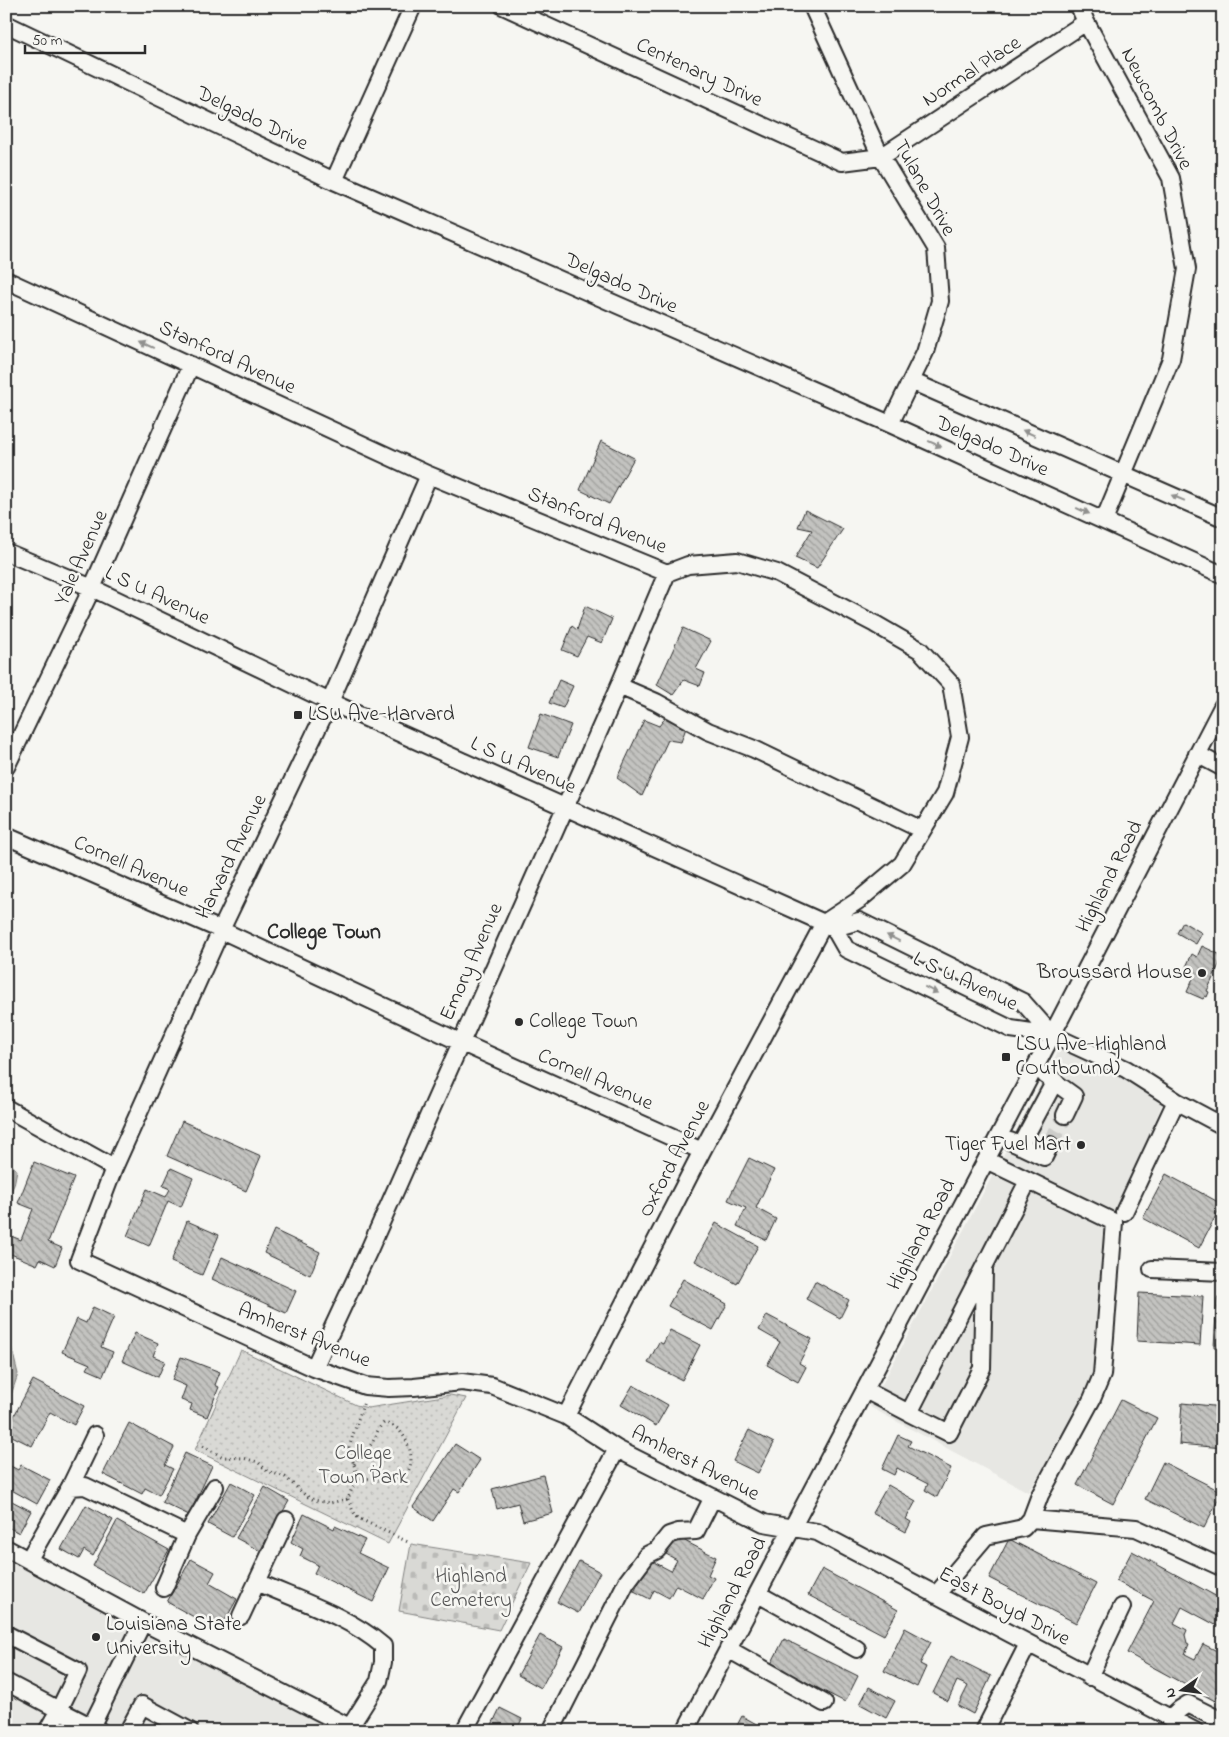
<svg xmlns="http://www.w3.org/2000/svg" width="1229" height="1737" font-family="'Indie Flower',sans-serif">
  <defs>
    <pattern id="cemetery-stones" width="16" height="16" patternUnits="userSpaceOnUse" patternTransform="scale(1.25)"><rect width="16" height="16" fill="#d9d9d5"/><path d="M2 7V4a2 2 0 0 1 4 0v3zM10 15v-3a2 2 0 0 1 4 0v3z" fill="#babab7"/></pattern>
    <pattern id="park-dots" width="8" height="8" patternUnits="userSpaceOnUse" patternTransform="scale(1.25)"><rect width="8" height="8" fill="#d9d9d5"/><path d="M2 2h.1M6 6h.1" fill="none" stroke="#babab7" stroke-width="1.8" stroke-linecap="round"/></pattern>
    <pattern id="water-ripples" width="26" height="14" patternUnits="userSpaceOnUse" patternTransform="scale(1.25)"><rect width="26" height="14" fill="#aeaeab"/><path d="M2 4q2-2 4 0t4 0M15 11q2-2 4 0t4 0" fill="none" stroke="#8e8e8b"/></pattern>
    <pattern id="building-back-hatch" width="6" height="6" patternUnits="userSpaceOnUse" patternTransform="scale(1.25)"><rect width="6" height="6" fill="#c3c3c0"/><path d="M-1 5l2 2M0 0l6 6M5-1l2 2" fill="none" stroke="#9f9f9c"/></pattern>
  </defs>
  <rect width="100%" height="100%" fill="#f6f6f2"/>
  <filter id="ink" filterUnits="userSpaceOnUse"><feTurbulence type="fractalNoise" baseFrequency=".02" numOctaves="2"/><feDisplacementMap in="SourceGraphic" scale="10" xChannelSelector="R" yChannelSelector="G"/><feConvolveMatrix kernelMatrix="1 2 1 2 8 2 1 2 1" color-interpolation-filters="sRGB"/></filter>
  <g filter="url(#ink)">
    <path fill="#e7e7e3" d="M1064 1040 1164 1099 1114 1222 1102 1375 1028 1492 870 1407Z
      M6 1544 367 1731H6Z"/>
    <path fill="url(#cemetery-stones)" stroke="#828280" d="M411 1544 531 1563 499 1630 399 1611Z"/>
    <path fill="url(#park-dots)" stroke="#828280" d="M241 1350 356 1405 368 1408 450 1395 466 1398 388 1544 195 1450Z"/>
    <path fill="url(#water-ripples)" stroke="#7a7a78" d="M6 1160 17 1170 14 1185 6 1201Z
      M6 1325 18 1374 6 1410Z"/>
    <path fill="url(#building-back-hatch)" stroke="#2b2b2b" d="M601 441 634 458 609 504 580 490Z
      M805 510 843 529 817 568 795 558 812 530 798 527Z
      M585 606 612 619 602 643 587 637 577 656 562 650 572 626 577 630Z
      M683 628 711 641 696 669 705 673 700 686 684 680 673 695 657 685Z
      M559 680 573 686 563 708 549 703Z
      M541 714 571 725 558 757 529 747Z
      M666 717 687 725 681 742 668 740 642 796 617 778 644 720 659 726Z
      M1183 922 1202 933 1196 944 1177 933Z
      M1202 946 1223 956 1207 991 1209 992 1207 997 1205 996 1203 999 1187 992 1194 976 1184 971 1192 954 1197 957Z
      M182 1121 261 1156 246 1191 167 1156Z
      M749 1158 774 1170 756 1208 776 1219 766 1240 737 1226 746 1208 728 1200Z
      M34 1162 74 1178 48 1242 62 1248 55 1266 40 1259 37 1265 6 1252V1234L21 1240 33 1209 18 1203Z
      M171 1168 193 1178 181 1207 168 1201 149 1246 127 1236 147 1189 166 1197 170 1189 163 1186Z
      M1166 1174 1222 1204 1199 1248 1143 1218Z
      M187 1221 219 1235 202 1275 171 1262Z
      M716 1223 758 1246 737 1284 695 1261Z
      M274 1230 320 1252 310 1275 264 1253Z
      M222 1257 296 1291 286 1313 212 1279Z
      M683 1279 727 1304 713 1330 668 1306Z
      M815 1281 849 1300 840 1318 806 1299Z
      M1139 1293 1203 1296 1200 1345 1137 1341Z
      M1217 1298 1223 1299V1348L1214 1347Z
      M93 1307 114 1317 101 1347 113 1352 103 1376 87 1369 90 1364 62 1352 77 1319 86 1323Z
      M767 1315 812 1339 799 1363 806 1367 798 1382 767 1365 780 1342 759 1330Z
      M670 1330 700 1345 682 1380 648 1363 659 1342 663 1344Z
      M135 1333 158 1343 153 1356 165 1361 158 1377 122 1361Z
      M181 1357 220 1372 215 1385 219 1387 207 1417 190 1410 192 1404 181 1400 186 1386 172 1380Z
      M33 1380 84 1406 74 1425 50 1412 32 1446 6 1433V1431Z
      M633 1385 668 1405 656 1426 621 1405Z
      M1121 1400 1157 1418 1113 1504 1077 1485Z
      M1182 1403 1223 1407V1448L1179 1444Z
      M129 1423 174 1447 165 1465 173 1469 159 1495 145 1488 142 1494 103 1474Z
      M749 1430 774 1443 758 1473 733 1461Z
      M898 1435 911 1441 908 1446 951 1468 937 1497 925 1490 928 1484 897 1468 894 1475 882 1469Z
      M455 1444 480 1460 459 1492 454 1489 433 1521 413 1507Z
      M185 1453 212 1466 189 1515 162 1502Z
      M6 1457 10 1459 7 1464 18 1470 21 1465 50 1480 37 1504 6 1487Z
      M1163 1462 1222 1492 1204 1528 1145 1499Z
      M543 1475 553 1513 523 1521 518 1503 497 1509 492 1489Z
      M231 1482 255 1495 232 1537 208 1524Z
      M888 1485 916 1501 906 1519 911 1522 906 1532 872 1513Z
      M265 1487 289 1501 260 1551 236 1538Z
      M6 1498 31 1511 19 1533 6 1526Z
      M86 1505 113 1520 93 1556 84 1550 79 1559 61 1549Z
      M304 1514 334 1529 335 1526 365 1540 358 1553 389 1568 373 1602 314 1573 318 1565 300 1556 303 1549 291 1542Z
      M117 1521 169 1550 144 1594 93 1566Z
      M675 1536 716 1557 708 1575 714 1578 703 1599 676 1585 669 1598 654 1590 650 1599 634 1591 650 1560 671 1571 677 1560 666 1554Z
      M1009 1539 1096 1584 1076 1623 989 1578Z
      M1132 1551 1223 1600V1629L1182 1607 1174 1623 1187 1630 1185 1635 1187 1643 1189 1644 1185 1654 1195 1659 1203 1644 1223 1654V1686L1215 1701 1127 1653 1154 1601 1116 1581Z
      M191 1559 215 1572 209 1583 237 1599 219 1631 167 1602Z
      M579 1561 600 1572 578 1613 557 1602Z
      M822 1569 898 1610 884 1635 808 1595Z
      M905 1628 931 1642 920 1664 926 1667 917 1687 884 1671Z
      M540 1635 563 1647 541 1688 518 1675Z
      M784 1639 858 1676 845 1702 771 1664Z
      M951 1656 991 1676 973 1714 958 1706 968 1686 957 1681 948 1701 933 1693Z
      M869 1687 895 1701 886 1718 860 1704Z
      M500 1708 522 1719 516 1731H489Z
      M742 1716 769 1731H734Z"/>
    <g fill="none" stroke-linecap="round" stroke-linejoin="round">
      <path stroke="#cdcdca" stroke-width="16" stroke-dasharray="16 8" stroke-linecap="butt" d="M1050 1145 1065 1115"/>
      <defs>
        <path id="minor" d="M503 6 842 162 881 157 1086 22
          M812 6 881 157 936 248 940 301 925 352 890 424
          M1079 6 1086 22 1171 178 1187 269 1171 359 1104 520
          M6 24 334 181 890 424 1223 575
          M334 181 413 6
          M6 280 429 475 667 573 688 565 737 561 777 573 875 624 920 650 951 684 960 737 945 793 902 864 859 900 824 923 702 1151 566 1416
          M911 381 1223 518
          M429 475 330 702 221 930 114 1168 79 1260 314 1368 365 1386 389 1388 414 1387 462 1382 492 1386 566 1416 617 1449 764 1523 817 1532 1195 1731
          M6 552 92 588 330 702 824 923 834 928 846 949 1011 1029 1052 1035 1126 1069 1176 1101
          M619 686 656 702 708 731 754 749 922 830
          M1197 754 1223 768
          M6 767 92 588 191 365
          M6 836 221 930 460 1042 702 1151
          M834 928 859 921 1023 1002 1052 1035
          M1045 1075 1074 1096 1065 1115
          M6 1108 114 1168
          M1010 1141 1044 1157 1050 1145
          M1020 1146 1055 1081
          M1124 1212 1176 1101 1223 1126
          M1152 1269 1223 1272
          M314 1368 369 1250 619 686 667 573
          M865 1390 909 1413 1028 1181
          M909 1413 949 1433 982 1368 984 1270
          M70 1487 85 1486 187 1535
          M1031 1519 1136 1528 1223 1568
          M6 1548 143 1622 357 1731
          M29 1559 70 1487 95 1435
          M257 1582C300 1601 348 1616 383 1646V1662L379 1681 350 1727
          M164 1588 187 1535 215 1487
          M758 1594 857 1649
          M936 1595 986 1536 1023 1528 1031 1519 1040 1495 1092 1399 1102 1375 1114 1222 986 1160
          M241 1616 286 1520
          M6 1634 78 1671 59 1710 6 1682
          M728 1649 824 1703
          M1089 1677 1122 1607
          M1170 1718 1180 1709 1188 1704 1222 1721
          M6 1730 8 1731
          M47 1731 59 1710 100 1731
          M89 1731 143 1622
          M128 1731 142 1705 190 1731
          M464 1731 617 1449
          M551 1731 626 1583 647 1555 657 1550 669 1535 678 1532 696 1531 713 1497
          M685 1731 1052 1035 1223 705
          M984 1731 1028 1644"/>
      </defs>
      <use href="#minor" stroke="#2b2b2b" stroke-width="20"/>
      <path stroke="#2b2b2b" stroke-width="3" stroke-dasharray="1 4" stroke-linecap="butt" d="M203 1446 223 1457 243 1458 258 1462 267 1471 285 1477 305 1495 314 1500 330 1503 348 1499 352 1488 361 1477C372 1480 388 1483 399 1479 420 1470 410 1437 395 1427 392 1425 387 1424 384 1423 377 1428 376 1437 372 1443 366 1452 358 1456 354 1465L349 1447 364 1402
        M354 1465 356 1471 361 1477
        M348 1499 353 1511 358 1518 408 1542"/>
      <use href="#minor" stroke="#f6f6f2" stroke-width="16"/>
    </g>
    <defs><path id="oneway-solid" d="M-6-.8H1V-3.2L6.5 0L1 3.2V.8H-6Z" transform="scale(1.25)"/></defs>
    <g fill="#90908e">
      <use href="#oneway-solid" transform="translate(147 345) rotate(-156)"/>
      <use href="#oneway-solid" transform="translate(1029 433) rotate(-156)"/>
      <use href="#oneway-solid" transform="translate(935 444) rotate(24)"/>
      <use href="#oneway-solid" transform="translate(1178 498) rotate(-157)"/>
      <use href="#oneway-solid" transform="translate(1083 511) rotate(24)"/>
      <use href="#oneway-solid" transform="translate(893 938) rotate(-154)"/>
      <use href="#oneway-solid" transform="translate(931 990) rotate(26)"/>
    </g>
  </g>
  <g fill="#2b2b2b" stroke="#f6f6f2" stroke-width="2">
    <rect x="293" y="710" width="10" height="10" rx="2.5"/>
    <circle cx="1202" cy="973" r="5"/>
    <circle cx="519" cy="1022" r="5"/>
    <rect x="1001" y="1052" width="10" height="10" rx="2.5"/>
    <circle cx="1081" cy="1145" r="5"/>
    <circle cx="96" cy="1637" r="5"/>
  </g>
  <g text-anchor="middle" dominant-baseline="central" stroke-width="5" stroke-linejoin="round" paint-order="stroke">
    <g font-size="21" fill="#2b2b2b" stroke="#f6f6f2">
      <text transform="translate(972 72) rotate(-33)">Normal Place</text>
      <text transform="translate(699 73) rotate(25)">Centenary Drive</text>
      <text transform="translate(1156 109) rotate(63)">Newcomb Drive</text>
      <text transform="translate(252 119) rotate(26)">Delgado Drive</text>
      <text transform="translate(924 188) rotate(61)">Tulane Drive</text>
      <text transform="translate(621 284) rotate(24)">Delgado Drive</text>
      <text transform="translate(227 358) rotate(25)">Stanford Avenue</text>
      <text transform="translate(992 447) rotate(24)">Delgado Drive</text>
      <text transform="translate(597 521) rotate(22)">Stanford Avenue</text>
      <text transform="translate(82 558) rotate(-66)">Yale Avenue</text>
      <text transform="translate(157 596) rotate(25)">L S U Avenue</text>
      <text transform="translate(523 766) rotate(24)">L S U Avenue</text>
      <text transform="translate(232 857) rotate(-64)">Harvard Avenue</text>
      <text transform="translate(131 867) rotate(24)">Cornell Avenue</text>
      <text transform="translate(1110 877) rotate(-63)">Highland Road</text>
      <text transform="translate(472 962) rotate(-66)">Emory Avenue</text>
      <text transform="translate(965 982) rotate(25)">L S U Avenue</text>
      <text transform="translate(595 1080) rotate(24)">Cornell Avenue</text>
      <text transform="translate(675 1159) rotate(-62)">Oxford Avenue</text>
      <text transform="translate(922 1235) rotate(-62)">Highland Road</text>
      <text transform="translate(304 1336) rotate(22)">Amherst Avenue</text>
      <text transform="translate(695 1464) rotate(27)">Amherst Avenue</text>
      <text transform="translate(733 1593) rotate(-62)">Highland Road</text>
      <text transform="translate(1004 1607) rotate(28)">East Boyd Drive</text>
    </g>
    <g font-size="21" fill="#2b2b2b" stroke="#f6f6f2" text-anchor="start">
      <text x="308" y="715">LSU Ave-Harvard</text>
      <text x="1192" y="973" text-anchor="end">Broussard House</text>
      <text x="529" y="1022">College Town</text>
      <text x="1016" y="1045">LSU Ave-Highland<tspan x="1016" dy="24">(Outbound)</tspan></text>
      <text x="1071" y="1145" text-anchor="end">Tiger Fuel Mart</text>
      <text x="106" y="1625">Louisiana State<tspan x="106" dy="24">University</tspan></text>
    </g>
    <g font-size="21" fill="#565656" stroke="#f6f6f2">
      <text x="363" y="1454">College<tspan x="363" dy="24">Town Park</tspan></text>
      <text x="471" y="1577">Highland<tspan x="471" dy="24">Cemetery</tspan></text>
    </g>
    <g font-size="22" font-weight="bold" fill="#2b2b2b" stroke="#f6f6f2">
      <text x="324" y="933">College Town</text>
    </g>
  </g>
  <rect width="1229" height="1737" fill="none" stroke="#f6f6f2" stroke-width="25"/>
  <rect x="12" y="12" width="1204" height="1712" fill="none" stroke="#2b2b2b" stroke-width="2" filter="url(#ink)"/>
  <g transform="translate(1182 1690) rotate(256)" stroke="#f6f6f2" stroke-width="4" paint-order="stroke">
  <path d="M0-4L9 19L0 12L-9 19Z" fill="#2b2b2b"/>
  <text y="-8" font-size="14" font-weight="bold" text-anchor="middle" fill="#2b2b2b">N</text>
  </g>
  <path d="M25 45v8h120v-8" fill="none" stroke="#2b2b2b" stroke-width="2.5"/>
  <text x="32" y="45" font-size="15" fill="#2b2b2b" stroke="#f6f6f2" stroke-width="4" paint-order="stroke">50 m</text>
</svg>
